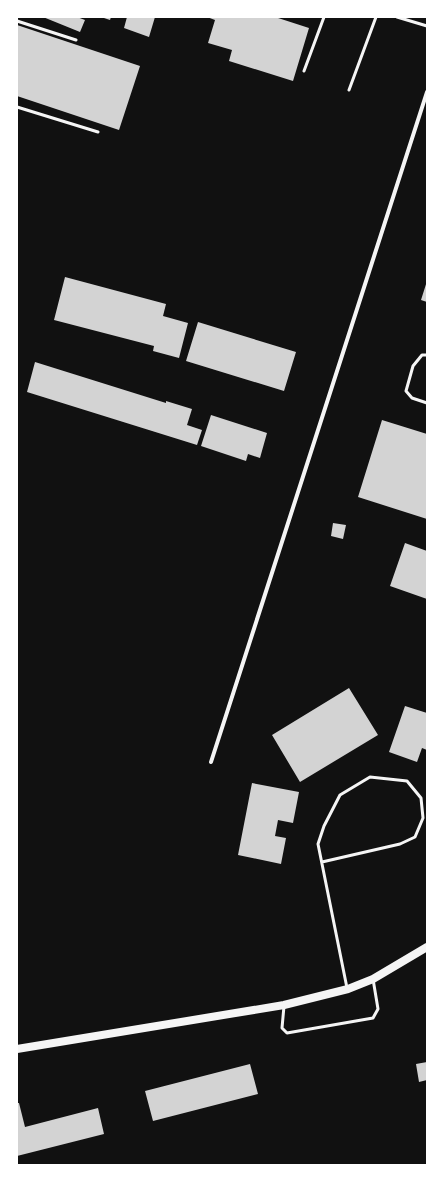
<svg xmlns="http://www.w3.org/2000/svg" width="444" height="1182" font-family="Figtree,sans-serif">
  <rect width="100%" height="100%" fill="#111"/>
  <path fill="#d3d3d3" d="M43 17H77L85 20 80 32Z
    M101 17H111L110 20Z
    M127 17H155L149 37 124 28Z
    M207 17H275L309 28 293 81 229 61 232 50 208 43 215 20Z
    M17 25 140 66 119 130 17 96Z
    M65 277 166 304 163 316 188 323 179 358 153 351 154 346 54 320Z
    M427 281V302L421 300Z
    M198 322 296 352 284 391 186 361Z
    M35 362 166 403V401L192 409 187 425 202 430 197 445 27 392Z
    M211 415 267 433 260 458 248 454 246 461 201 446Z
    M382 420 427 434V519L358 497Z
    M333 523 346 525 343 539 331 536Z
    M405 543 427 551V599L390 586Z
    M349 688 378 735 300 782 272 735Z
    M405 706 427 713V750L422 748 417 762 389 752Z
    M252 783 299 792 293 823 278 820 275 836 286 838 281 864 238 855Z
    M427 1062V1080L419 1082 416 1064Z
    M250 1064 258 1094 153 1121 145 1091Z
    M17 1103H19L25 1127 98 1108 104 1134 17 1156Z"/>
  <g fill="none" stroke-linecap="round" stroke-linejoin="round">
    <path stroke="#f5f5f5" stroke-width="3" d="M397 17 427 26
      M17 21 76 40
      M304 71 324 17
      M349 90 376 17
      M17 107 98 132
      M427 355H422L413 366 406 391 412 398 427 403
      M322 862 400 844 415 837 423 818 421 798 407 781 370 777 340 795 324 826 318 844 347 988
      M284 1006 282 1028 287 1033 373 1018 378 1009 373 979"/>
    <path stroke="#f5f5f5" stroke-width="4" d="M211 762 427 92"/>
    <path stroke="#f5f5f5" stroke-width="8" d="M17 1049 284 1005 348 989 373 979 427 947"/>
  </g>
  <rect width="444" height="1182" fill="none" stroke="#ffffff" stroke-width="36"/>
</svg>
